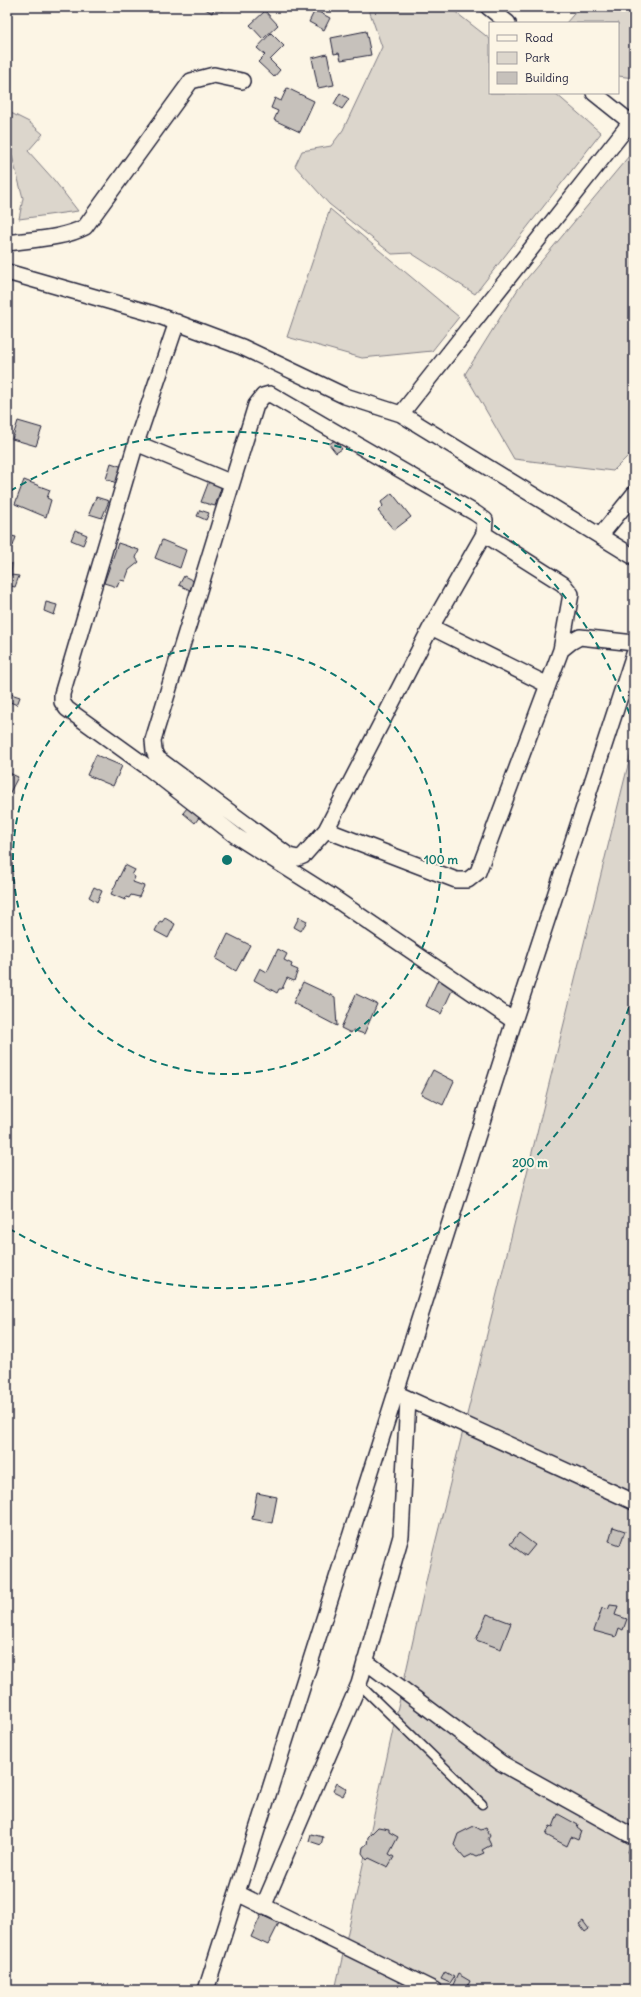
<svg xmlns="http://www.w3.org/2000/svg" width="641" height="1997" font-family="Delius,sans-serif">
  <rect width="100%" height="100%" fill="#fcf5e5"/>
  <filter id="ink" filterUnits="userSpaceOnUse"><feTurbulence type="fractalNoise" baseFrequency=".025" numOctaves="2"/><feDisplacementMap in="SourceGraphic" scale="8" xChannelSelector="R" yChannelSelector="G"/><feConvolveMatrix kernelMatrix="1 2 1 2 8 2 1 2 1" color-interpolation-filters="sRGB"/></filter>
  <g filter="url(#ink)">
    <path fill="#dcd6cc" stroke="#7f7c84" d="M368 7H449L490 39V93H555L601 133 475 294 411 253 392 254 329 204 295 166 302 151 331 146 343 130 382 47Z
      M580 7H634V78L618 76V23H566Z
      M7 111 29 122 43 134 28 151 54 180 78 211 19 219 23 198 12 156 7 152Z
      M634 150V450L613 471 514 459 465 374 518 289Z
      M330 209 459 317 432 351 362 358 287 337Z
      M634 741V1990H335L430 1564Z"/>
    <path fill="#c6c1bb" stroke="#22223b" d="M202 7H215L212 13Z
      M216 7H225L222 11Z
      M315 10 330 18 324 30 309 22Z
      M265 11 278 25 263 39 250 25Z
      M366 31 371 55 341 60 339 53 334 54 331 38Z
      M271 33 284 46 270 60 280 70 274 77 258 62 265 55 257 48Z
      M327 54 334 85 318 88 312 58Z
      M287 88 314 101 300 132 274 120 278 111 271 108 275 98 281 101Z
      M340 93 349 99 342 109 334 104Z
      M18 421 42 428 36 446 12 439Z
      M335 440 342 449 336 453 329 444Z
      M111 463 123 467 119 484 106 479Z
      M24 480 50 490 47 498 51 500 46 517 15 504Z
      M209 481 222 485 215 506 201 502Z
      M392 493 411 517 394 530 378 511 383 506 381 502Z
      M96 497 109 501 102 518 89 514Z
      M200 510 209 513 206 520 197 516Z
      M75 530 87 535 83 545 71 540Z
      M7 535 16 537 13 546 7 544Z
      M162 540 186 550 180 568 155 558Z
      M118 543 139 550 136 558 139 562 129 570 125 581 120 580 117 587 104 583Z
      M7 563 12 564 11 575 19 576 15 587 7 585Z
      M184 576 194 581 190 590 179 585Z
      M46 602 57 605 54 615 44 611Z
      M11 694 20 697 17 705 8 701Z
      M96 755 122 766 113 786 87 775Z
      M7 772 18 777 7 798Z
      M191 803 203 812 195 823 183 813Z
      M125 865 135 870 132 875 135 877 133 882 144 886 139 897 131 895 129 898 126 897 125 900 111 894Z
      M94 887 102 891 97 902 89 897Z
      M299 917 307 921 301 931 294 927Z
      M165 918 175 924 168 938 155 931 160 921 162 922Z
      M228 934 250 945 236 971 216 959Z
      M278 949 287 954 284 960 292 964 291 967 298 970 294 981 287 978 282 989H279L277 993 254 980 260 968 267 972Z
      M440 975 455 984 441 1014 426 1006Z
      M303 982 335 997 337 1026 293 1003Z
      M356 994 377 1004 364 1034 353 1030 351 1033 341 1028Z
      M433 1070 454 1081 443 1105 421 1094Z
      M257 1493 277 1497 272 1523 252 1519Z
      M613 1527 625 1531 620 1545 609 1541Z
      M519 1533 535 1545 526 1556 510 1544Z
      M610 1605 618 1606 615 1615 627 1619 623 1630 619 1628 616 1637 594 1631 602 1608 608 1610Z
      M487 1614 511 1623 501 1649 476 1640Z
      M337 1783 347 1789 343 1796 333 1791Z
      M558 1814 578 1825 577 1828 581 1831 578 1840 571 1837 567 1846 546 1835 550 1826 553 1827Z
      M474 1826 481 1830 486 1828 490 1836 488 1839 491 1845 482 1850 484 1853 477 1856 473 1854 465 1858 454 1845 458 1834Z
      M378 1827 389 1829V1832L398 1837 389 1854 394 1857 388 1867 369 1858 367 1860 362 1853 363 1847 367 1844 368 1837Z
      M311 1834 323 1837 321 1845 309 1841Z
      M631 1846 634 1848 632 1855 628 1852Z
      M261 1915 279 1923 268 1945 251 1937Z
      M583 1921 589 1929 585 1932 579 1924Z
      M445 1972 454 1977 450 1983 441 1979Z
      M458 1974 470 1981 466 1990 452 1987Z"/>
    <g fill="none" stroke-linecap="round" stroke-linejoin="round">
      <defs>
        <path id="service" d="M359 1684 482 1804"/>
        <path id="minor" d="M488 7 508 23
          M594 93 634 125
          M7 243C33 239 62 239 85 227L191 81 214 75 242 81
          M7 272 154 314 242 347 345 396 401 414 634 557
          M177 322 136 443 62 694V702L67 709 146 766 236 836 328 894 514 1021
          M270 394 475 513 485 520 484 534 431 627 326 830 303 856 298 858 289 856 157 758 154 751 153 740 256 405 263 396Z
          M401 414 634 118
          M136 443 232 483
          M484 534 563 584 571 594 561 650
          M600 536 634 494
          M431 627 548 685
          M326 830 456 880H468L478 872 561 650 571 642 580 637 634 643
          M400 1395 634 1502
          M365 1661 501 1763 634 1837
          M237 1893 434 1990
          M263 1907 359 1684 401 1536 408 1399
          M206 1990 514 1021 634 654"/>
      </defs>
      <use href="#service" stroke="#22223b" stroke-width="11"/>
      <use href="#minor" stroke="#22223b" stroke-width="18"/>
      <use href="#service" stroke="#fcf5e5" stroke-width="8"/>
      <use href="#minor" stroke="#fcf5e5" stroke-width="15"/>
    </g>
  </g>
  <g fill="none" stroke="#0f766e" stroke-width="2" stroke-dasharray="7 5">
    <circle cx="227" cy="860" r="214"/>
    <path d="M633 996A428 428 0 0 1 10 1229M10 491A428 428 0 0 1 633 724"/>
  </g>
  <circle cx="227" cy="860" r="6" fill="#0f766e" stroke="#fcf5e5" stroke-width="2"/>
  <g font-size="12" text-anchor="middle" font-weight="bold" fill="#0f766e" stroke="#fcf5e5" stroke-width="4" stroke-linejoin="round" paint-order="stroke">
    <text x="441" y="864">100 m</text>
    <text x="530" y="1167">200 m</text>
  </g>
  <rect width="641" height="1997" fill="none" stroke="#fcf5e5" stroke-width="24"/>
  <rect x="12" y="12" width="617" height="1973" fill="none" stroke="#22223b" stroke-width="1.5" filter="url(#ink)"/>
  <rect x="489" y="22" width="130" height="72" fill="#fcf5e5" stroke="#a5a1a1"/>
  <rect x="497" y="35" width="20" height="6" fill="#fcf5e5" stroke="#a5a1a1"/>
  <text x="525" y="42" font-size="12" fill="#22223b">Road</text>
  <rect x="497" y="52" width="20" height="12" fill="#dcd6cc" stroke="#a5a1a1"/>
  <text x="525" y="62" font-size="12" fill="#22223b">Park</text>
  <rect x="497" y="72" width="20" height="12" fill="#c6c1bb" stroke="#a5a1a1"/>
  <text x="525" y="82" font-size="12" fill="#22223b">Building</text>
</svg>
